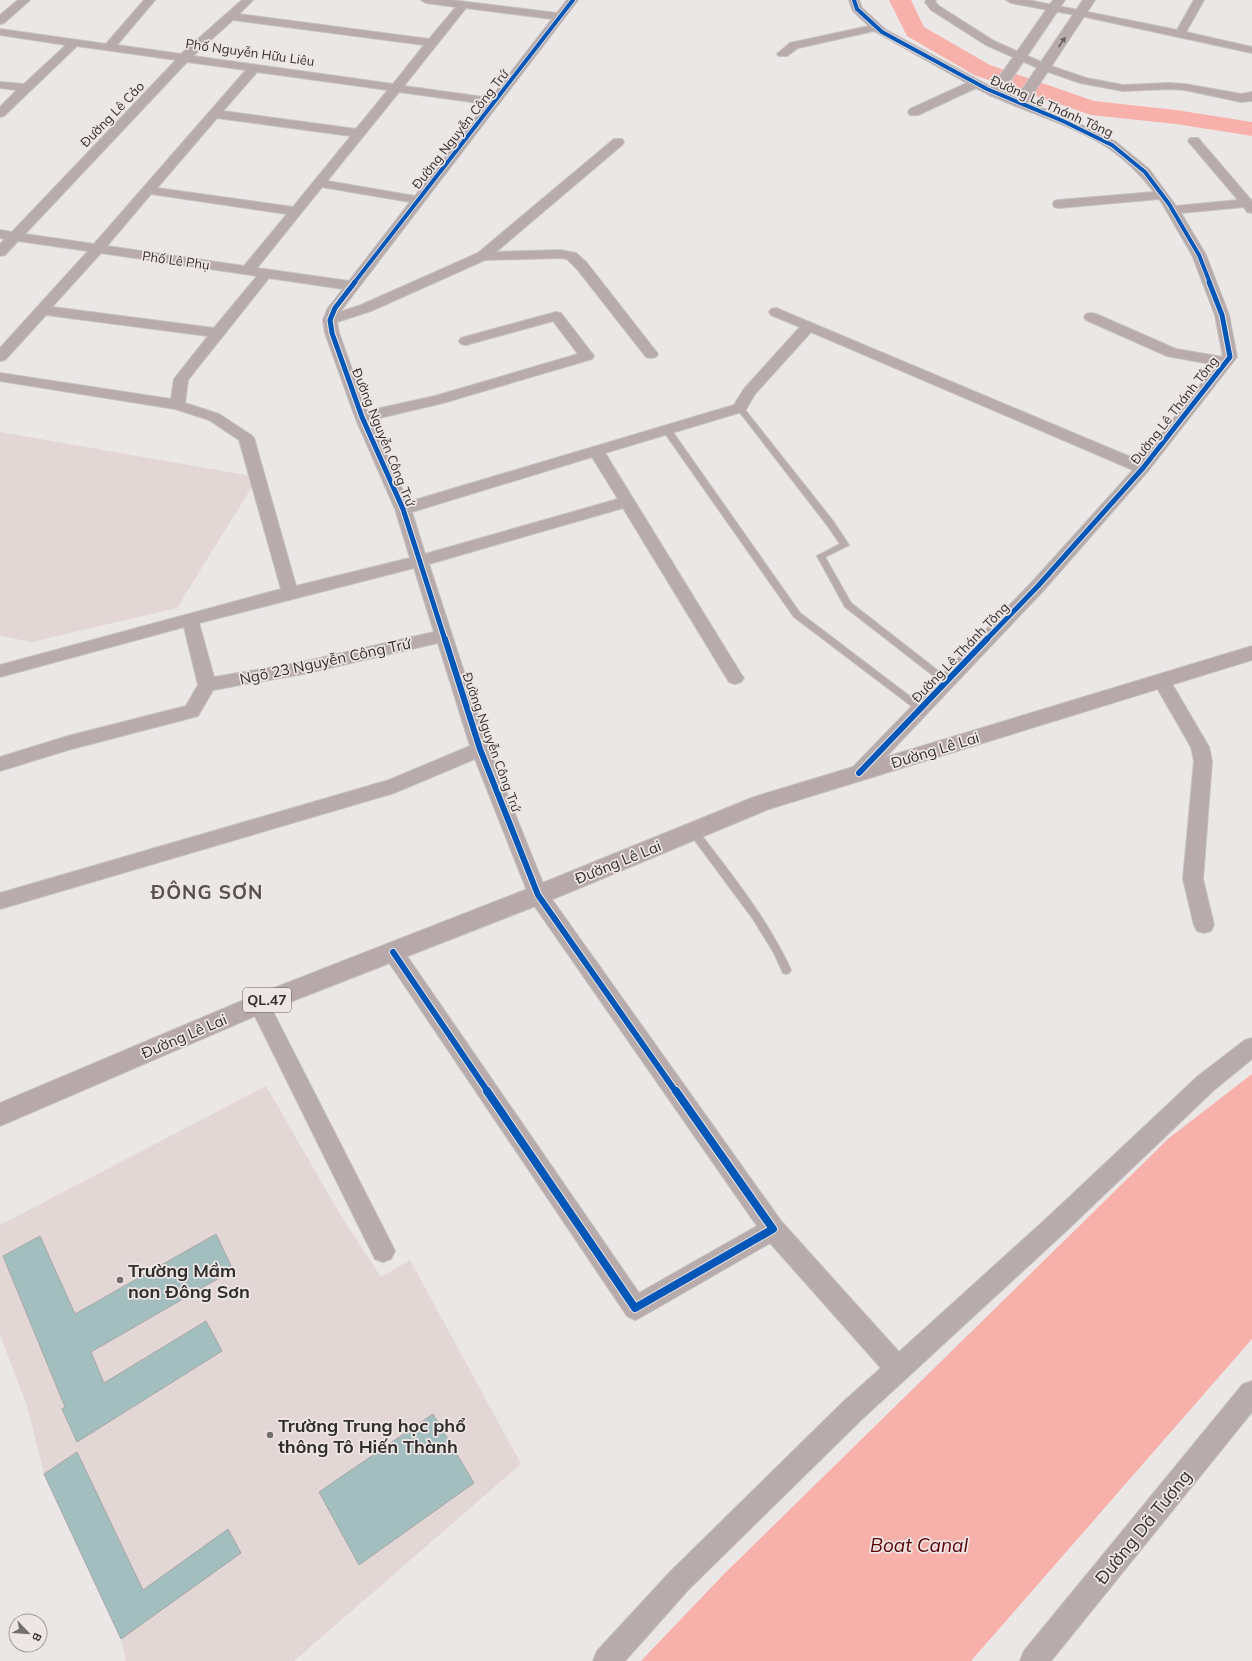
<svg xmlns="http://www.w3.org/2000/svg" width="1252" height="1661" font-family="Mulish,sans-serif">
  <rect width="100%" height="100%" fill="#ece7e7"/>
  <path fill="#e2d7d5" d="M0 432 258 477 177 608 32 642 0 636Z
    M266 1086 343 1219 381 1277 410 1260 521 1464 294 1661H126L121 1639 44 1474 27 1406 0 1335V1225Z"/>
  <path fill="#f8b1aa" d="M1252 1074V1339L971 1661H641L723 1575 1169 1138Z"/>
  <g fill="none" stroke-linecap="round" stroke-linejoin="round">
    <path fill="#f8b1aa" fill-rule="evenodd" d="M889 0H911L924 27 990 65 1094 101 1176 110 1252 122V136L1176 124 1091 115 974 75 907 36Z"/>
  </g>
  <path fill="#a3bebf" stroke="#a7a6a6" d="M216 1234 233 1270 91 1352 104 1383 206 1321 222 1351 77 1442 62 1409 65 1407 3 1256 40 1236 75 1314Z
    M433 1414 474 1483 359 1565 319 1492Z
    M77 1452 143 1590 228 1529 241 1553 121 1639 44 1474Z"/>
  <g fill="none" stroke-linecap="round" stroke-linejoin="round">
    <defs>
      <path id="service" d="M738 406H742L833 521 849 545 825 557 851 603 950 680 951 682 950 684H944L845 607 817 556 840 544 827 525 738 410Z
        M664 428H670L800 613 924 707 925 709 924 711H918L794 617 664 432Z
        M693 827 696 828C731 874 767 918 791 970L789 973 786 974 783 973 774 953 753 919 690 834 688 831 690 828Z"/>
      <path id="minor" d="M18 0H30L4 23 0 24V15Z
        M144 0H155L117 45 181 54 242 0H253L239 14 429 39 456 7 426 3 421 0H451L557 13 567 0H578L340 312 361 305 478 253 614 139H622L624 142 622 145 496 252 560 250 576 253 587 263 658 354 656 357 651 358 646 357 577 269 567 259 560 258 485 260 371 311 337 322 339 333 367 411 435 396 578 354 553 321 466 345 461 344 459 341 461 338 556 312 561 313 594 356 592 359 443 403 371 420 408 502 734 405 744 389 800 327 771 315 769 312 771 309 776 308 1140 461 1216 365 1167 356 1086 320 1084 317 1086 314 1091 313 1096 314 1176 349 1223 357 1215 315 1192 255 1163 205 1159 199 1059 208 1054 207 1053 204 1054 201 1059 200 1154 192C1141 175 1125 159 1107 147 1067 122 1017 110 976 88L918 115H910L908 112 910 109 967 83 874 31 798 48 787 56H779L777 54 790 43 869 26 853 11 849 0H859L862 8 886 30 991 87 1067 118 1116 142 1149 169 1176 206 1238 200 1188 141 1190 138H1198L1252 201V213L1247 212 1244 207 1181 213 1206 255 1229 315 1237 357 1148 471 1044 590 866 778 859 780 852 778 850 773 852 768 1032 582 1133 470 811 332 755 394 745 411 605 453 741 674 744 678 741 682 735 684 729 682 623 508 429 564 489 749 546 891 781 1221 899 1352 1048 1217 1198 1076 1245 1040 1252 1038V1059L1214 1090 1064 1233 861 1420 688 1590 625 1661H593L597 1651 670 1572 843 1402 881 1368 770 1243 643 1316 635 1320 627 1316 386 958 383 952 386 946 393 944 400 946 639 1293 757 1226 531 901 475 759 394 793 0 909V893L389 780 470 746 438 643 303 674 213 690 198 716 68 750 0 771V757L68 736 186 706 198 685 184 627 0 677V665L281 589 239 440 209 420 175 409 0 381V373L171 399 174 379 208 336 46 315 5 360 0 361V348L88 251 18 241 5 255 0 256V244L5 239 0 238V230L12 232 176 60 77 46 4 116 0 117V107L17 90 0 88V82L24 84 66 45 0 35V29L106 44ZM466 8 552 19 491 98 404 86ZM233 20 424 45 393 84 193 56ZM187 62 246 70 94 244 25 234ZM257 72 388 90 356 129 223 111ZM399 92 486 104 415 196 327 181ZM217 118 351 136 293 207 157 188ZM322 187 410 202 349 281 257 268ZM151 194 287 214 244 266 107 246ZM101 253 257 276 214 328 52 307ZM269 278 343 289 328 308 323 320 325 333 355 417 395 509 410 558 296 586 254 438 251 435 219 414 185 403 188 380ZM592 457 618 499 425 554 412 512ZM414 568 434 632 303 662 214 677 199 623Z
        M926 0H936L935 2 939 6 994 41 1048 65 1086 78 1123 85 1168 83 1185 84 1241 94 1252 92V101L1241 102 1185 90 1168 89 1123 91 1080 83 1040 69 986 45 931 10 925 2Z
        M1006 0H1028L1177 30 1194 0H1204L1186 32 1252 47V53L1081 16 1011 3Z
        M1162 675 1168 677 1209 747 1212 761 1203 879 1214 925 1211 931 1204 933 1197 931 1194 925 1183 879 1194 761 1191 747 1153 681 1156 677Z
        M259 995 266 998 391 1243 395 1251 391 1259 383 1262 375 1259 249 1004 252 998Z
        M1252 1381V1412L1051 1661H1020L1024 1651 1243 1384Z"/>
      <path id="tertiary" d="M1053 0H1065L1000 96H990L988 93Z
        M1083 0H1095L1025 106H1015L1013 103Z"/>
      <path id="trunk" d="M1252 646V660L769 809 546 902 267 1011 0 1126V1103L251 997 530 888 754 797Z"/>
    </defs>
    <use href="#service" stroke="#c6c3c3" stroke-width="2"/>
    <use href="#minor" stroke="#c6c3c3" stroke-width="2"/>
    <use href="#tertiary" stroke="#c6c3c3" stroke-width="2"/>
    <use href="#trunk" stroke="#c6c3c3" stroke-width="2"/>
    <use href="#service" fill="#b7abab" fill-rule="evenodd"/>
    <use href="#minor" fill="#b7abab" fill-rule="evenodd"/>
    <use href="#tertiary" fill="#b7abab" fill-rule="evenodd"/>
    <use href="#trunk" fill="#b7a9a9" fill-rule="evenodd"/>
    <defs>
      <path id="cycleway-far3" d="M854 0 857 9 882 32 987 89 1063 121 1112 145 1145 172 1169 204 1199 255 1210 283
        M354 283 573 0"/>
      <path id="cycleway-far2" d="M355 282 335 308 330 320 332 333 362 417 403 509 445 640
        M986 640 1038 586 1143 468 1230 357 1222 315 1209 282"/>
      <path id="cycleway-far1" d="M445 639 480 749 538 895 676 1092
        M859 773 987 639
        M393 952 488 1092"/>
      <path id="cycleway" d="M487 1091 635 1308 773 1229 676 1091"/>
    </defs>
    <use href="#cycleway-far3" stroke="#eee6e5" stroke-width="5.5"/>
    <use href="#cycleway-far2" stroke="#eee6e5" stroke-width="7"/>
    <use href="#cycleway-far1" stroke="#eee6e5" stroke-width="8"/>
    <use href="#cycleway" stroke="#eee6e5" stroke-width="10"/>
    <use href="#cycleway-far3" stroke="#0057b8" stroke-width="4"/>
    <use href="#cycleway-far2" stroke="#0057b8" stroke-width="5"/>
    <use href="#cycleway-far1" stroke="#0057b8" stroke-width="6"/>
    <use href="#cycleway" stroke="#0057b8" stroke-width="8"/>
  </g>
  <defs><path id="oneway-solid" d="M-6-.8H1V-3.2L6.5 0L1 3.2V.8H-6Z"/></defs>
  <use fill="#676060" href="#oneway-solid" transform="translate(1062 42) rotate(-56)"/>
  <g fill="#726f6f" stroke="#eee6e5" stroke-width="1.5">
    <circle cx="120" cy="1280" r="4"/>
    <circle cx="270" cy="1435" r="4"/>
  </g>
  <g text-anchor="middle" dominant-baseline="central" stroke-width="3.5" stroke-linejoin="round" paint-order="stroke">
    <g font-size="13" fill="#312e2e" stroke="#eee6e5">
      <text transform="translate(250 52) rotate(8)">Phố Nguyễn Hữu Liêu</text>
      <text transform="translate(1052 106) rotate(24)">Đường Lê Thánh Tông</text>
      <text transform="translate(112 114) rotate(-46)">Đường Lê Cảo</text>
      <text transform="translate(460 129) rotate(-52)">Đường Nguyễn Công Trứ</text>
      <text transform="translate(176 260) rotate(8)">Phố Lê Phụ</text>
      <text transform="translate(1174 410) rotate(-52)">Đường Lê Thánh Tông</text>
      <text transform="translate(384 437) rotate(68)">Đường Nguyễn Công Trứ</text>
      <text transform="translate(960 652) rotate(-46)">Đường Lê Thánh Tông</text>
      <text transform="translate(492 742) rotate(70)">Đường Nguyễn Công Trứ</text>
    </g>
    <rect fill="#eee6e5" stroke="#6a6565" stroke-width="1" x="243" y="988" width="48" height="24" rx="3"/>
    <g font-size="14" font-weight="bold" fill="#312e2e">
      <text x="267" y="1000">QL.47</text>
    </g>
    <g font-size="15" fill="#312e2e" stroke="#eee6e5">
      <text transform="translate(325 661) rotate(-12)">Ngõ 23 Nguyễn Công Trứ</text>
      <text transform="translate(935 750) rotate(-17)">Đường Lê Lai</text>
      <text transform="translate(618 862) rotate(-22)">Đường Lê Lai</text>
      <text transform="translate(184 1036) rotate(-23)">Đường Lê Lai</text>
    </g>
    <g font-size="18" font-weight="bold" fill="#312e2e" stroke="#eee6e5" text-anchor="start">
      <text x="128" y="1270">Trường Mầm<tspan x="128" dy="21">non Đông Sơn</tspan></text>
      <text x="278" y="1425">Trường Trung học phổ<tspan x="278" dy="21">thông Tô Hiến Thành</tspan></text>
    </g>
    <g font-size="18" fill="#312e2e" stroke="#eee6e5">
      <text transform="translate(1143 1527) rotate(-51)">Đường Dã Tượng</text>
    </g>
    <g font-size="19" font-weight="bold" letter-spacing="1" fill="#575150" stroke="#eee6e5">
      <text x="207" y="892">ĐÔNG SƠN</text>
    </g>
    <g font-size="19" font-style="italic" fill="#5a0005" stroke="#eee6e5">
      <text x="919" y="1545">Boat Canal</text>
    </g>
  </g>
  <g transform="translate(28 1633) rotate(115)"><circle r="19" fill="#eee6e5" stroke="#a29c9c"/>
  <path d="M0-3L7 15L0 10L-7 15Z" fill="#726f6f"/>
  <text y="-6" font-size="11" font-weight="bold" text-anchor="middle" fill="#312e2e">B</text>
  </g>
</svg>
